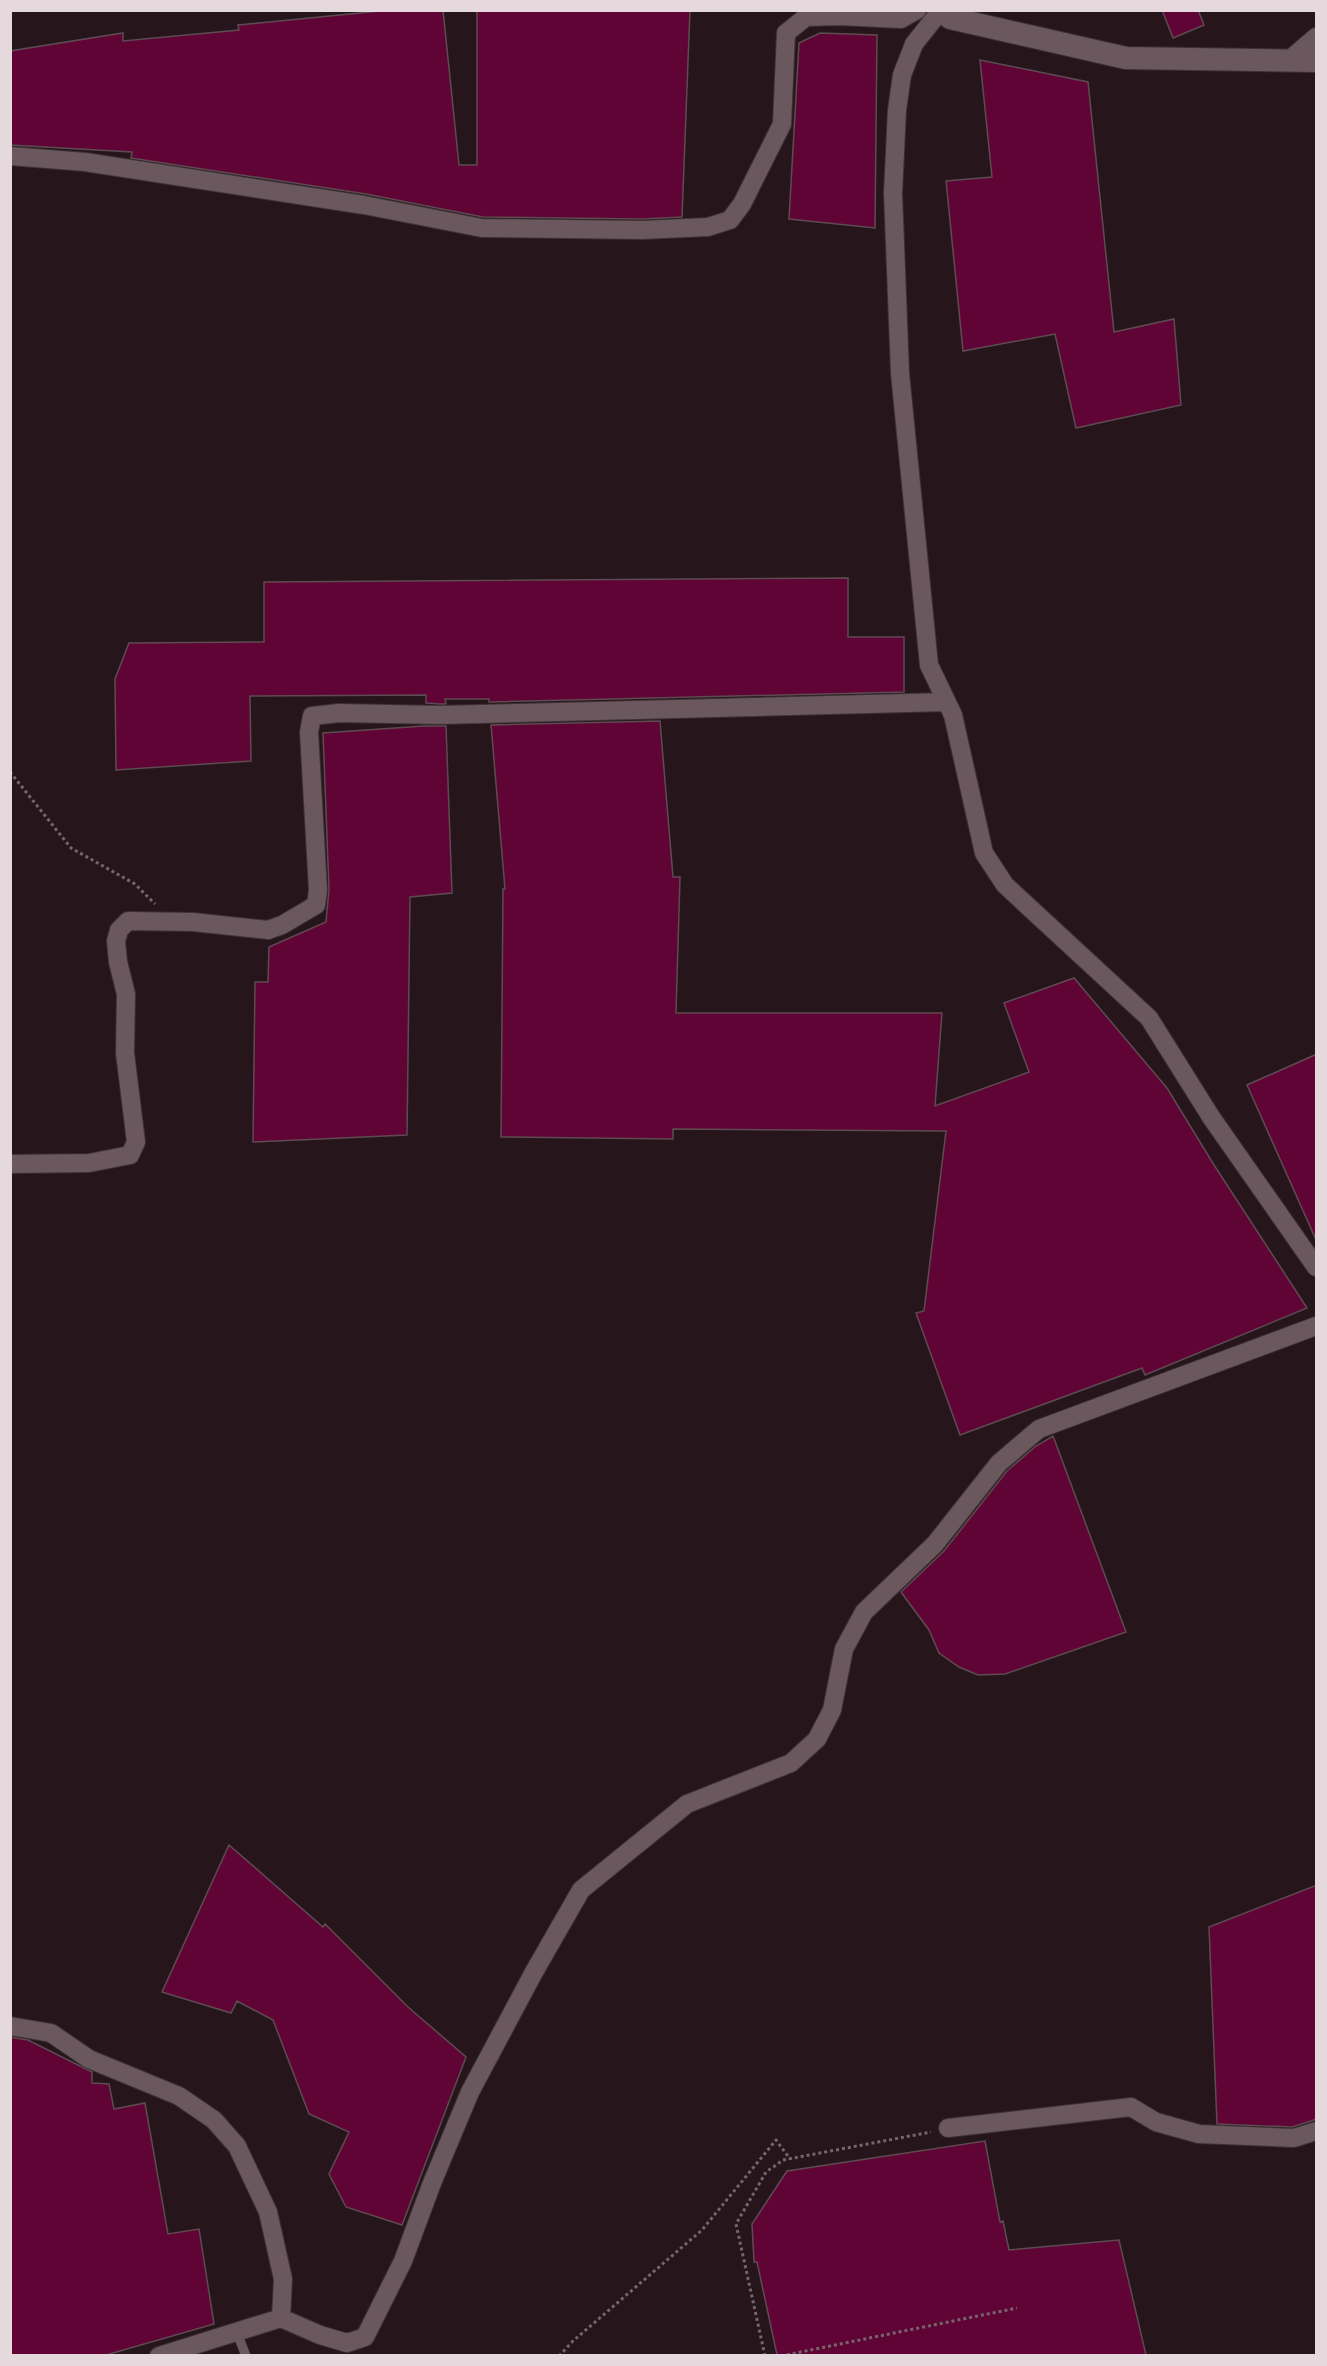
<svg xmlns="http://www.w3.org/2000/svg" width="1327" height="2366" font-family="'Times New Roman',serif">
  <rect width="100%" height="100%" fill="#26161c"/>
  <path fill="#600436" stroke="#5e4b51" stroke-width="1.5" d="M390 10H443L459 165H477V10H690L682 217 642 219 483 217 366 194 131 158 132 152 10 145V51L123 33V41L239 30 238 25Z
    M1162 10H1198L1204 25 1173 38Z
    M820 33 877 35 875 228 789 219 799 43Z
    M980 60 1088 82 1114 332 1174 319 1181 405 1076 428 1055 334 963 351 946 181 992 177Z
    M848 578V637H904V692L489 702V699H445L446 704H440L426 703V695L250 696 251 761 116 770 115 679 129 643 264 642V582Z
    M660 721 673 877H680L676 1013H942L935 1106 1029 1072 1004 1003 1074 978 1167 1088 1214 1165 1307 1308 1145 1375 1142 1368 960 1435 916 1313 924 1311 946 1131 673 1129V1139L501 1137 503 889H505L491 725Z
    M424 726H446L452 893 410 897 407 1135 253 1142 255 982H268L269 947 326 922 329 889 323 733Z
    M1317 1054V1242L1247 1085Z
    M1053 1436 1126 1632 1005 1674 978 1675 959 1667 939 1653 929 1630 901 1592 944 1551 1007 1471 1036 1446Z
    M229 1845 323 1927 325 1924 408 2007 466 2057 402 2225 346 2207 329 2174 349 2132 309 2114 273 2020 237 2001 231 2013 162 1992Z
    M1317 1885V2119L1292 2127 1217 2124 1209 1927Z
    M10 2037 28 2040 92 2072V2083L109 2084 114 2109 145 2103 168 2234 199 2229 214 2324 106 2355H10Z
    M985 2141 1000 2222 1003 2221 1009 2250 1119 2240 1146 2355H777L757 2262H754L752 2224 787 2171Z"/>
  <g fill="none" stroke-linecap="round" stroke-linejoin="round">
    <defs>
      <path id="service" d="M237 2333 246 2356"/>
      <path id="minor" d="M941 10 914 44 902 75 897 110 893 193 900 373 929 665 953 715 984 853 1005 885 1149 1018 1211 1117 1316 1267
        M1289 60 1316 37
        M10 156 85 162 364 205 482 228 642 230 708 227 730 220 742 204 782 124 786 33 806 17 839 16 901 19 917 10
        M10 1164 89 1163 130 1155 136 1142 125 1053 126 994 118 962 116 941 119 930 128 921 193 922 268 930 282 925 316 905 318 890 309 732 312 716 339 713 440 715 946 702
        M10 2026 51 2033 89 2059 179 2096 214 2120 237 2146 268 2212 283 2279 281 2318
        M948 2128 1131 2107 1156 2122 1199 2134 1294 2138 1316 2131
        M159 2356 281 2318 320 2335 347 2343 365 2337 403 2261 432 2183 470 2092 534 1972 581 1890 687 1804 791 1763 817 1739 832 1710 844 1649 864 1612 935 1544 999 1463 1039 1429 1316 1326"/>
      <path id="tertiary" d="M942 10 950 18 1126 58 1316 61"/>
    </defs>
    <use href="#service" stroke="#3d3236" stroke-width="10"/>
    <use href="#minor" stroke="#3d3236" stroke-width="20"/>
    <use href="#tertiary" stroke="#3d3236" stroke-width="24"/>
    <path stroke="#75666c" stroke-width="3" stroke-dasharray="3 3" stroke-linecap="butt" d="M10 772 71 848 135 884 155 904
      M559 2356 573 2341 702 2230 776 2140 790 2159
      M765 2356 736 2224 766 2172 783 2160 931 2132
      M781 2356 1017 2308"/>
    <use href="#service" stroke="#6b575e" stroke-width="9"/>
    <use href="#minor" stroke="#6b575e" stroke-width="18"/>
    <use href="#tertiary" stroke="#6b575e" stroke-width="22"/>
  </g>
  <rect width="1327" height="2366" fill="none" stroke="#e5d9dd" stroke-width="24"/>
</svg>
